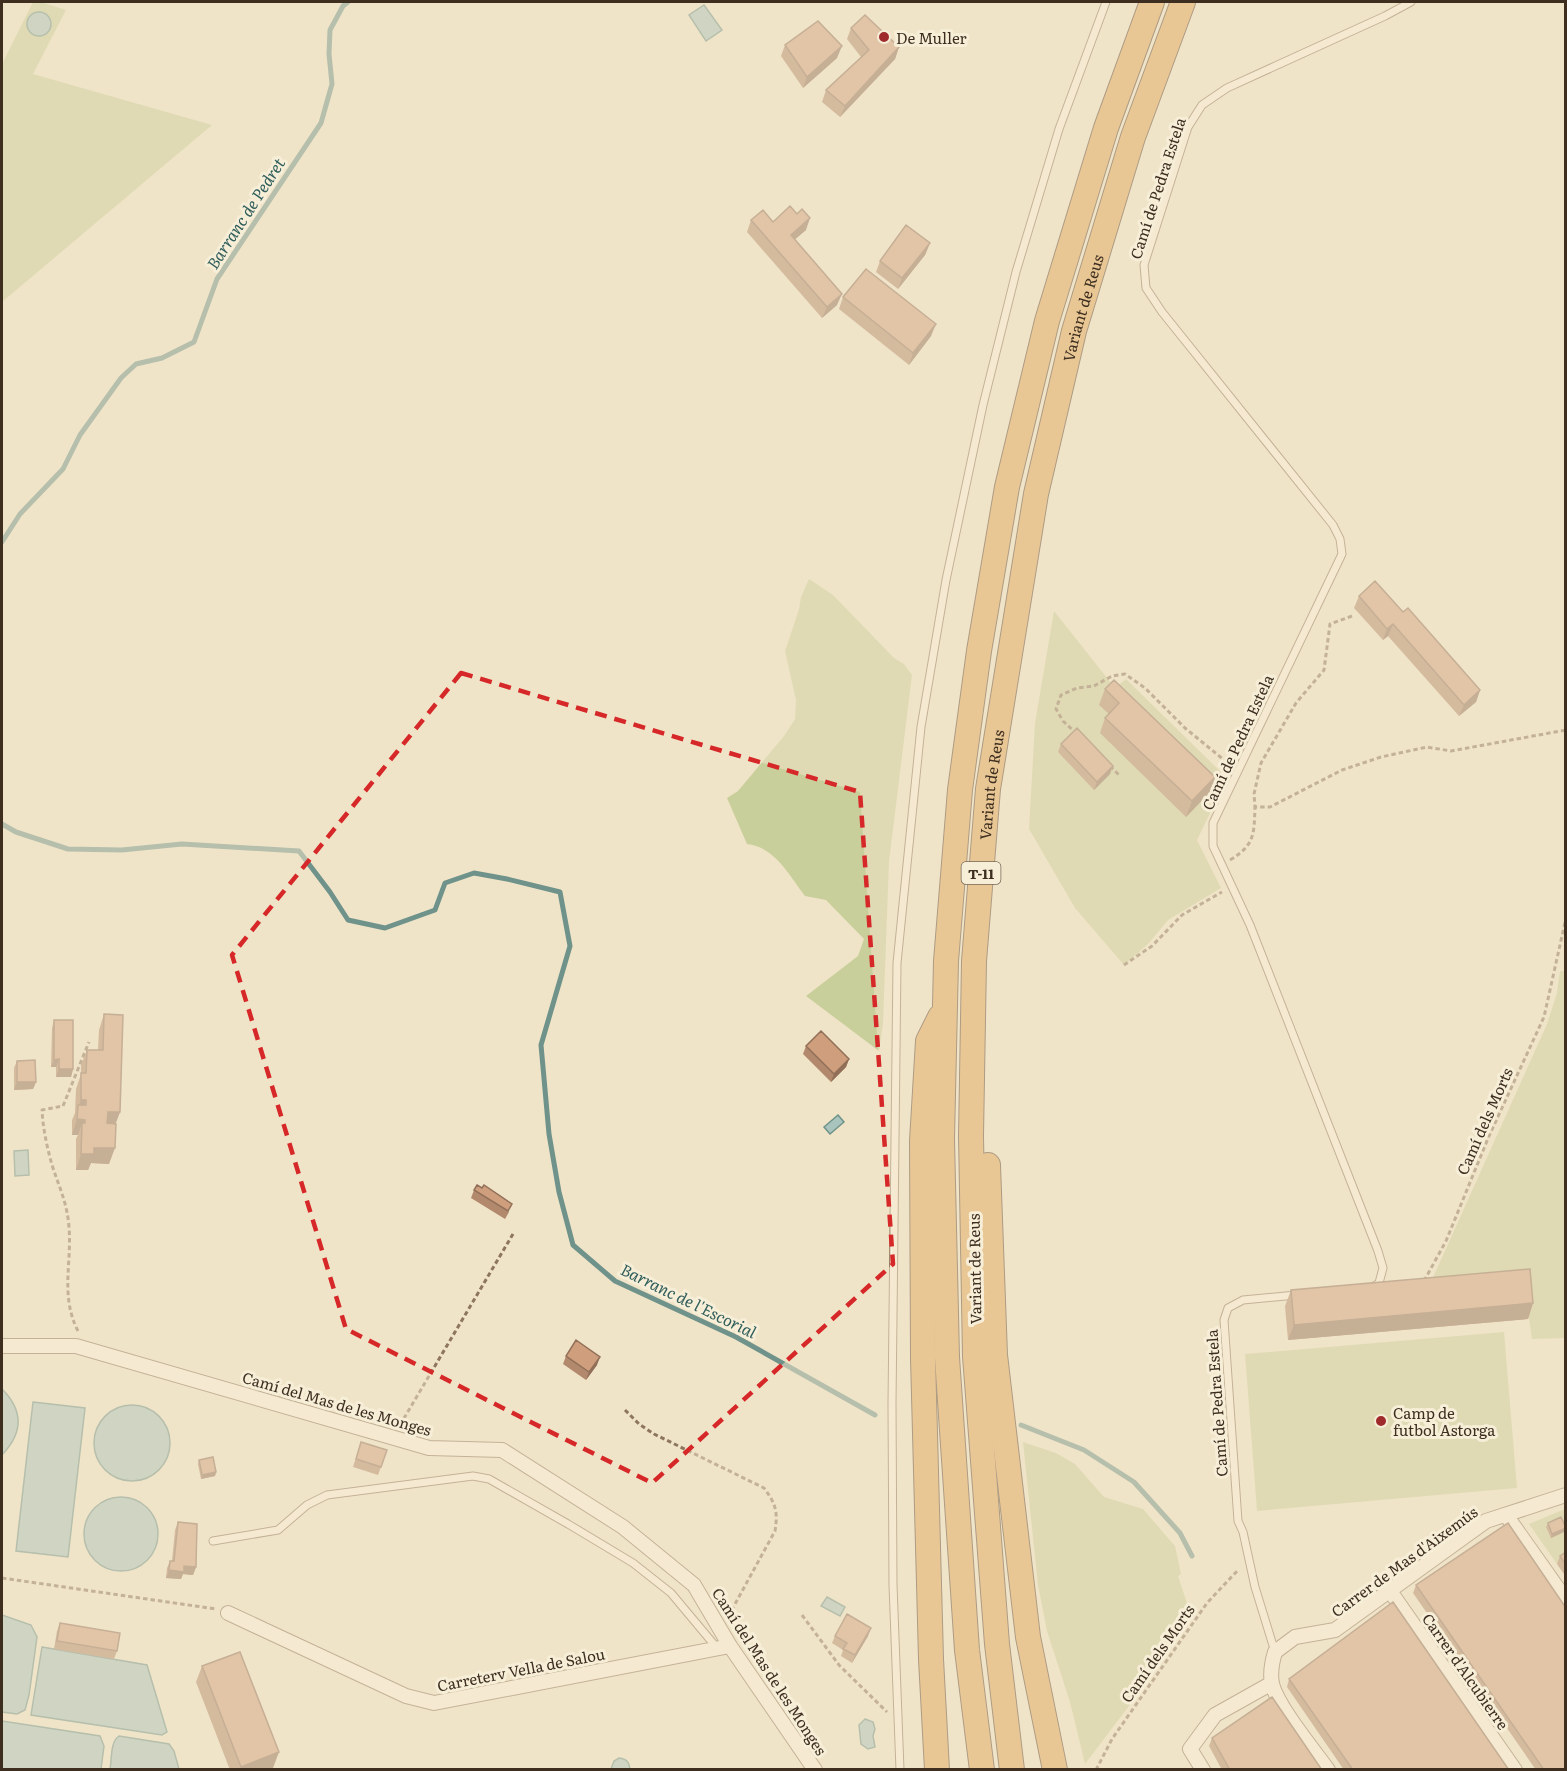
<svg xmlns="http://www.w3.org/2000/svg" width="1567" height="1771" font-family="Literata,serif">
  <rect width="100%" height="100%" fill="#f0e4c8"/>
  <path fill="#c9cf9b" d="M33 2H41L66 10 33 74 212 125 2 302V64Z
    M809 579 833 595 894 658 904 664 912 675 889 862 883 1024 879 1051 806 996 858 956 864 939 826 900 805 896C789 875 775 847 747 844L727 798 738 791 784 736 795 719 796 700 785 651 799 609 801 597Z
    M1054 611 1115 688 1126 679 1227 778 1197 840 1221 888 1168 920 1149 943 1124 965 1075 908 1029 829 1035 723Z
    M1560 971H1565V1338L1532 1339 1524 1284 1426 1293 1547 1024 1557 993Z
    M1504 1332 1517 1488 1257 1511 1245 1354Z
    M1023 1442 1056 1453 1075 1464 1104 1497 1143 1509 1175 1546 1181 1574 1178 1576 1191 1615 1135 1698 1085 1764 1070 1702 1047 1631 1038 1585Z
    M1565 1509V1559L1557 1564 1529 1524Z"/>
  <path fill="#a9c4bc" stroke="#6f938a" stroke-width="1.5" d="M704 5 722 30 706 41 689 15Z
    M27 24a12 12 0 1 1 24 0a12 12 0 1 1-24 0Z
    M838 1115 844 1122 830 1134 824 1127Z
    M28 1150 29 1175 15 1176 14 1151Z
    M2 1389C24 1411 23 1433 2 1455Z
    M33 1402 85 1408 68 1557 16 1551Z
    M94 1443a38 38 0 1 1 76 0a38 38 0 1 1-76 0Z
    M84 1534a37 37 0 1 1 74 0a37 37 0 1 1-74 0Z
    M827 1597 845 1607 840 1616 821 1606Z
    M2 1615 31 1625 37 1637 29 1695 25 1710 17 1714 2 1712Z
    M42 1647 147 1665 167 1732 162 1735 31 1715Z
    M865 1719 873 1722 875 1729 873 1736 875 1747 868 1749 861 1744 859 1725Z
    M2 1721 100 1736 104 1746 101 1769H2Z
    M119 1736 169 1744 174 1751 179 1769H110C112 1759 110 1742 119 1736Z
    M619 1758C627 1759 629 1762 630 1769H611L614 1761Z"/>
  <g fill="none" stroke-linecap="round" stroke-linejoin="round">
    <path stroke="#6f938a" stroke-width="5" d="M2 542 20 514 63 469 80 435 121 378 136 364 162 358 194 342 217 279 321 123 332 84 329 54 330 30 343 6 348 2
      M2 824 16 832 68 849 122 850 182 844 299 851 330 892 348 920 385 928 435 910 445 883 474 873 507 879 560 892 570 946 541 1045 549 1134 559 1192 573 1245 615 1281 736 1337 875 1415
      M1021 1425 1084 1450 1134 1482 1180 1533 1192 1556"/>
    <defs>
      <path id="lane" d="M1374 1286 1379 1283 1383 1268 1378 1251 1250 925 1213 846V823L1342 554 1340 539 1333 525 1162 312 1146 288 1144 265 1188 127 1202 105 1227 88 1385 16 1411 2
        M213 1541 278 1530 307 1505 327 1495 473 1476 489 1479 568 1524 633 1563 671 1593 717 1648
        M1275 1652 1255 1587 1243 1532 1238 1521 1224 1320 1228 1308 1243 1300 1296 1295
        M900 1770 893 1585 892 1404 897 963 921 727 946 580 983 405 1016 272 1059 129 1106 2"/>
      <path id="street" d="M2 1346H76L429 1448 502 1450 623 1527 694 1585 730 1646 815 1770
        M1506 1515 1566 1600
        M1390 1591 1515 1770
        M228 1613 406 1696 434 1703 730 1646
        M1203 1770 1190 1749 1215 1715 1272 1683
        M1328 1770C1313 1749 1278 1707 1272 1684 1270 1674 1272 1662 1275 1652L1295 1637 1335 1630 1486 1521 1566 1495"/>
      <g id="highway">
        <path d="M988 1165 995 1355 1028 1637 1055 1770"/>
        <path d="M937 1770 931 1659 923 1358 922 1141 928 1041 940 1017"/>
        <path d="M982 1770 967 1650 947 1357 942 1139 946 961 960 790 979 651 1007 487 1047 321 1106 128 1152 2"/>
        <path id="s1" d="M1012 1770 997 1644 975 1356 971 1136 974 961 988 789 1036 494 1074 331 1133 137 1183 2"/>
      </g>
    </defs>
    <use href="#lane" stroke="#8d765c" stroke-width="9"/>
    <use href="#street" stroke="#8d765c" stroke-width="16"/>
    <use href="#highway" stroke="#5b4430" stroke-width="26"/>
    <path stroke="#8d765c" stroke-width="3" stroke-dasharray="4.5 3" stroke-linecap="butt" d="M1352 616 1330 624 1324 670 1296 703 1261 763 1254 794 1255 807H1270L1342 770 1381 757 1427 747 1451 751 1566 730
      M1077 734 1063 721 1056 709 1061 695 1077 688 1094 686 1112 676 1125 674 1145 688 1185 728 1229 764
      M1110 766 1120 776
      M1230 860C1255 845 1254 834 1255 807
      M1124 965 1152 946 1182 915 1222 892
      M1424 1281 1446 1241 1489 1136 1544 1017 1566 918
      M78 1331C60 1296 72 1263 69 1227 67 1202 59 1187 52 1165 47 1147 43 1129 42 1110L63 1106 89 1042
      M625 1410 639 1424 654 1434 764 1488C776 1504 778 1512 775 1531L729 1615
      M400 1425 513 1234
      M2 1578 216 1609
      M802 1615 839 1665 887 1712
      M1096 1770 1112 1739 1207 1603 1239 1569"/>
    <use href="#lane" stroke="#faf1dc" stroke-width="7"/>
    <use href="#street" stroke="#faf1dc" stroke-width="14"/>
    <use href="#highway" stroke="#e0a458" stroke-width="24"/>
  </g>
  <path fill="#b2896c" d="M851 28 899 47 895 59 840 117 822 102 826 90 861 57 847 39Z
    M785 45 837 58 803 88 781 56Z
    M751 220 773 222 806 230 795 239 837 305 822 318 747 232Z
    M930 243 925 255 898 289 876 272 880 261Z
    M843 297 931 336 909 365 839 309Z
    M1359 596 1403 612 1480 690 1476 702 1459 716 1388 636 1383 640 1354 608Z
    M1105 689 1215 777 1210 792 1186 817 1100 733 1105 718 1109 714 1099 705Z
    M1061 744 1110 774 1094 790 1058 752Z
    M104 1014 120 1112 115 1124 109 1164 91 1163 88 1170H76V1139L78 1135H72V1120L75 1113 76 1089 81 1074V1065L87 1050H98L99 1030Z
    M54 1020 73 1069 71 1077H56V1067H51L52 1028Z
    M806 1046 849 1059 846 1067 831 1082 803 1054Z
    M17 1061 36 1082 33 1089 14 1090V1068Z
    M474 1190 509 1212 505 1219 471 1198Z
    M1291 1290 1533 1303 1528 1319 1288 1340 1285 1306Z
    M566 1356 597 1365 586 1380 563 1364Z
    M361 1442 381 1467 378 1475 353 1467Z
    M199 1460 216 1472 215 1476 201 1479 198 1464Z
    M178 1522 196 1567 193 1575 183 1574 181 1579 166 1578 167 1568 170 1561H172L175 1530Z
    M1548 1523 1566 1528 1564 1532 1551 1538 1546 1527Z
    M1566 1552V1577L1557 1564 1560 1556Z
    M1416 1585 1566 1770H1536L1413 1593Z
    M60 1623 117 1651 114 1659 54 1649 57 1631Z
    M835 1636H868L852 1663 841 1656 843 1650 832 1643Z
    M202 1666 273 1768 268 1770H230L196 1682Z
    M1289 1679 1509 1770H1344L1287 1687Z
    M1212 1738 1322 1770H1222L1209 1746Z"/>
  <path fill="#916f58" d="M842 46 837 58 803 88 807 77Z
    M899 47 895 59 840 117 845 106Z
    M810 218 806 230 786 247 791 235Z
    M930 243 925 255 898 289 902 278Z
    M842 294 837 305 822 318 827 307Z
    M936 324 931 336 909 365 913 353Z
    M1393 624 1388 636 1383 640 1387 629Z
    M1480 690 1476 702 1459 716 1464 705Z
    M1113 766 1110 774 1094 790 1097 782Z
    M1215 777 1210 792 1186 817 1192 801Z
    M59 1059 56 1067H51L54 1060Z
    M849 1059 846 1067 831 1082 834 1074Z
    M59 1069H73L71 1077H56Z
    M17 1082H36L33 1089 14 1090Z
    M81 1100H86L81 1116 78 1108Z
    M108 1112H120L114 1128 102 1127Z
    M77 1119 85 1120 82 1129V1123L78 1135H72Z
    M94 1148H115L109 1164 91 1163 88 1170H76L81 1154Z
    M1533 1303 1528 1319 1288 1340 1294 1325Z
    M600 1357 597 1365 586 1380 589 1372Z
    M216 1472 215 1476 201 1479 202 1475Z
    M1566 1528 1564 1532 1551 1538 1552 1534Z
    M184 1566 196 1567 193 1575 183 1574 181 1579 166 1578 169 1570Z
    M871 1628 868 1636 852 1663 855 1655Z
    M279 1752 273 1768 268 1770H240L241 1767Z"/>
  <path fill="#cf9f7d" stroke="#916f58" stroke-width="1.5" d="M865 15 899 47 845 106 826 90 869 50 851 28Z
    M818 21 842 46 807 77 785 45Z
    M790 206 797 214 802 209 810 218 791 235 842 294 827 307 751 220 763 210 773 222Z
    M906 225 930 243 902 278 880 261Z
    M866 269 936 324 913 353 843 297Z
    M1375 581 1403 612 1408 608 1480 690 1464 705 1393 624 1387 629 1359 596Z
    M1114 680 1215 777 1192 801 1105 718 1119 703 1105 689Z
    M1077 728 1113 766 1097 782 1061 744Z
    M104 1014 123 1015 120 1112H108L107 1123 116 1124 115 1148H94V1154H81L82 1123H85V1120L77 1119 78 1105H86V1100H81V1073H86L87 1050H103Z
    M54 1020H73V1069H59V1059L54 1060Z
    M821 1031 849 1059 834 1074 806 1046Z
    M35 1060 36 1082H17V1061Z
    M477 1185 482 1188 484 1185 512 1204 508 1211 474 1190Z
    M1530 1269 1533 1303 1294 1325 1291 1290Z
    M576 1340 600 1357 589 1372 566 1356Z
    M361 1442 387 1450 381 1467 356 1459Z
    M213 1457 216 1472 202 1475 199 1460Z
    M1561 1517 1566 1528 1552 1534 1548 1523Z
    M178 1522 197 1524 196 1567 184 1566V1572L169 1570 170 1561H174Z
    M1508 1523 1566 1608V1770H1544L1416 1585Z
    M1566 1552V1565L1560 1556Z
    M1393 1602 1509 1770H1353L1289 1679Z
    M847 1614 871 1628 855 1655 843 1649 847 1643 835 1636Z
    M60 1623 120 1633 117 1651 57 1641Z
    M240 1652 279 1752 241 1767 202 1666Z
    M1272 1697 1322 1770H1230L1212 1738Z"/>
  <path d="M0 0H1567V1771H0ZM461 673 860 792 893 1264 652 1483 346 1329 232 955Z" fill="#f0e4c8" fill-opacity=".55" fill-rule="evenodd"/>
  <path fill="none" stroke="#d62828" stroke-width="4.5" stroke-dasharray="12 8" stroke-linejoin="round" d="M461 673 860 792 893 1264 652 1483 346 1329 232 955Z"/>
  <g fill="#9e2a2b" stroke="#f7eed8" stroke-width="2">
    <circle cx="884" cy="37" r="6"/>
    <circle cx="1381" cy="1421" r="6"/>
  </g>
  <g text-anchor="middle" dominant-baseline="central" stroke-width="6" stroke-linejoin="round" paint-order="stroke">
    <rect fill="#f7eed8" stroke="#756857" stroke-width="1.5" x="961.5" y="862" width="39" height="22" rx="4.5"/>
    <g font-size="14" font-weight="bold" fill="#3d2e20">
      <text x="981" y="873">T-11</text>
    </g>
    <g font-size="15" fill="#3d2e20" stroke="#f7eed8" text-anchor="start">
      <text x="896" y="37">De Muller</text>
      <text x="1393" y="1412">Camp de<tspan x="1393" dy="17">futbol Astorga</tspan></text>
    </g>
    <g font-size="15" fill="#3d2e20" stroke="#f7eed8">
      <text transform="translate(1157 188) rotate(-72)">Camí de Pedra Estela</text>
      <text stroke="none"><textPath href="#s1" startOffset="1474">Variant de Reus</textPath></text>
      <text transform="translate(1237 742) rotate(-65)">Camí de Pedra Estela</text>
      <text stroke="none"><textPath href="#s1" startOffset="988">Variant de Reus</textPath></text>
      <text transform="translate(1484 1121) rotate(-66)">Camí dels Morts</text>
      <text transform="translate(974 1269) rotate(-91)">Variant de Reus</text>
      <text transform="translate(337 1403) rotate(16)">Camí del Mas de les Monges</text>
      <text transform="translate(1216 1403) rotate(-94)">Camí de Pedra Estela</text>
      <text transform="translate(1404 1561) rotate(-36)">Carrer de Mas d'Aixemús</text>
      <text transform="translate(1157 1653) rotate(-55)">Camí dels Morts</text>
      <text transform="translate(521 1669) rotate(-11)">Carreterv Vella de Salou</text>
      <text transform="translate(770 1671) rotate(57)">Camí del Mas de les Monges</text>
      <text transform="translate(1466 1671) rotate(55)">Carrer d'Alcubierre</text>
    </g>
    <g font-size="16" font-style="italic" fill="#2f5d5a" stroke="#f7eed8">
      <text transform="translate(245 213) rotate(-57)">Barranc de Pedret</text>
      <text transform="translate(689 1300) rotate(26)">Barranc de l'Escorial</text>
    </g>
  </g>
  <rect width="1567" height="1771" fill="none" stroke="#3d2e20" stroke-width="6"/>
</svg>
